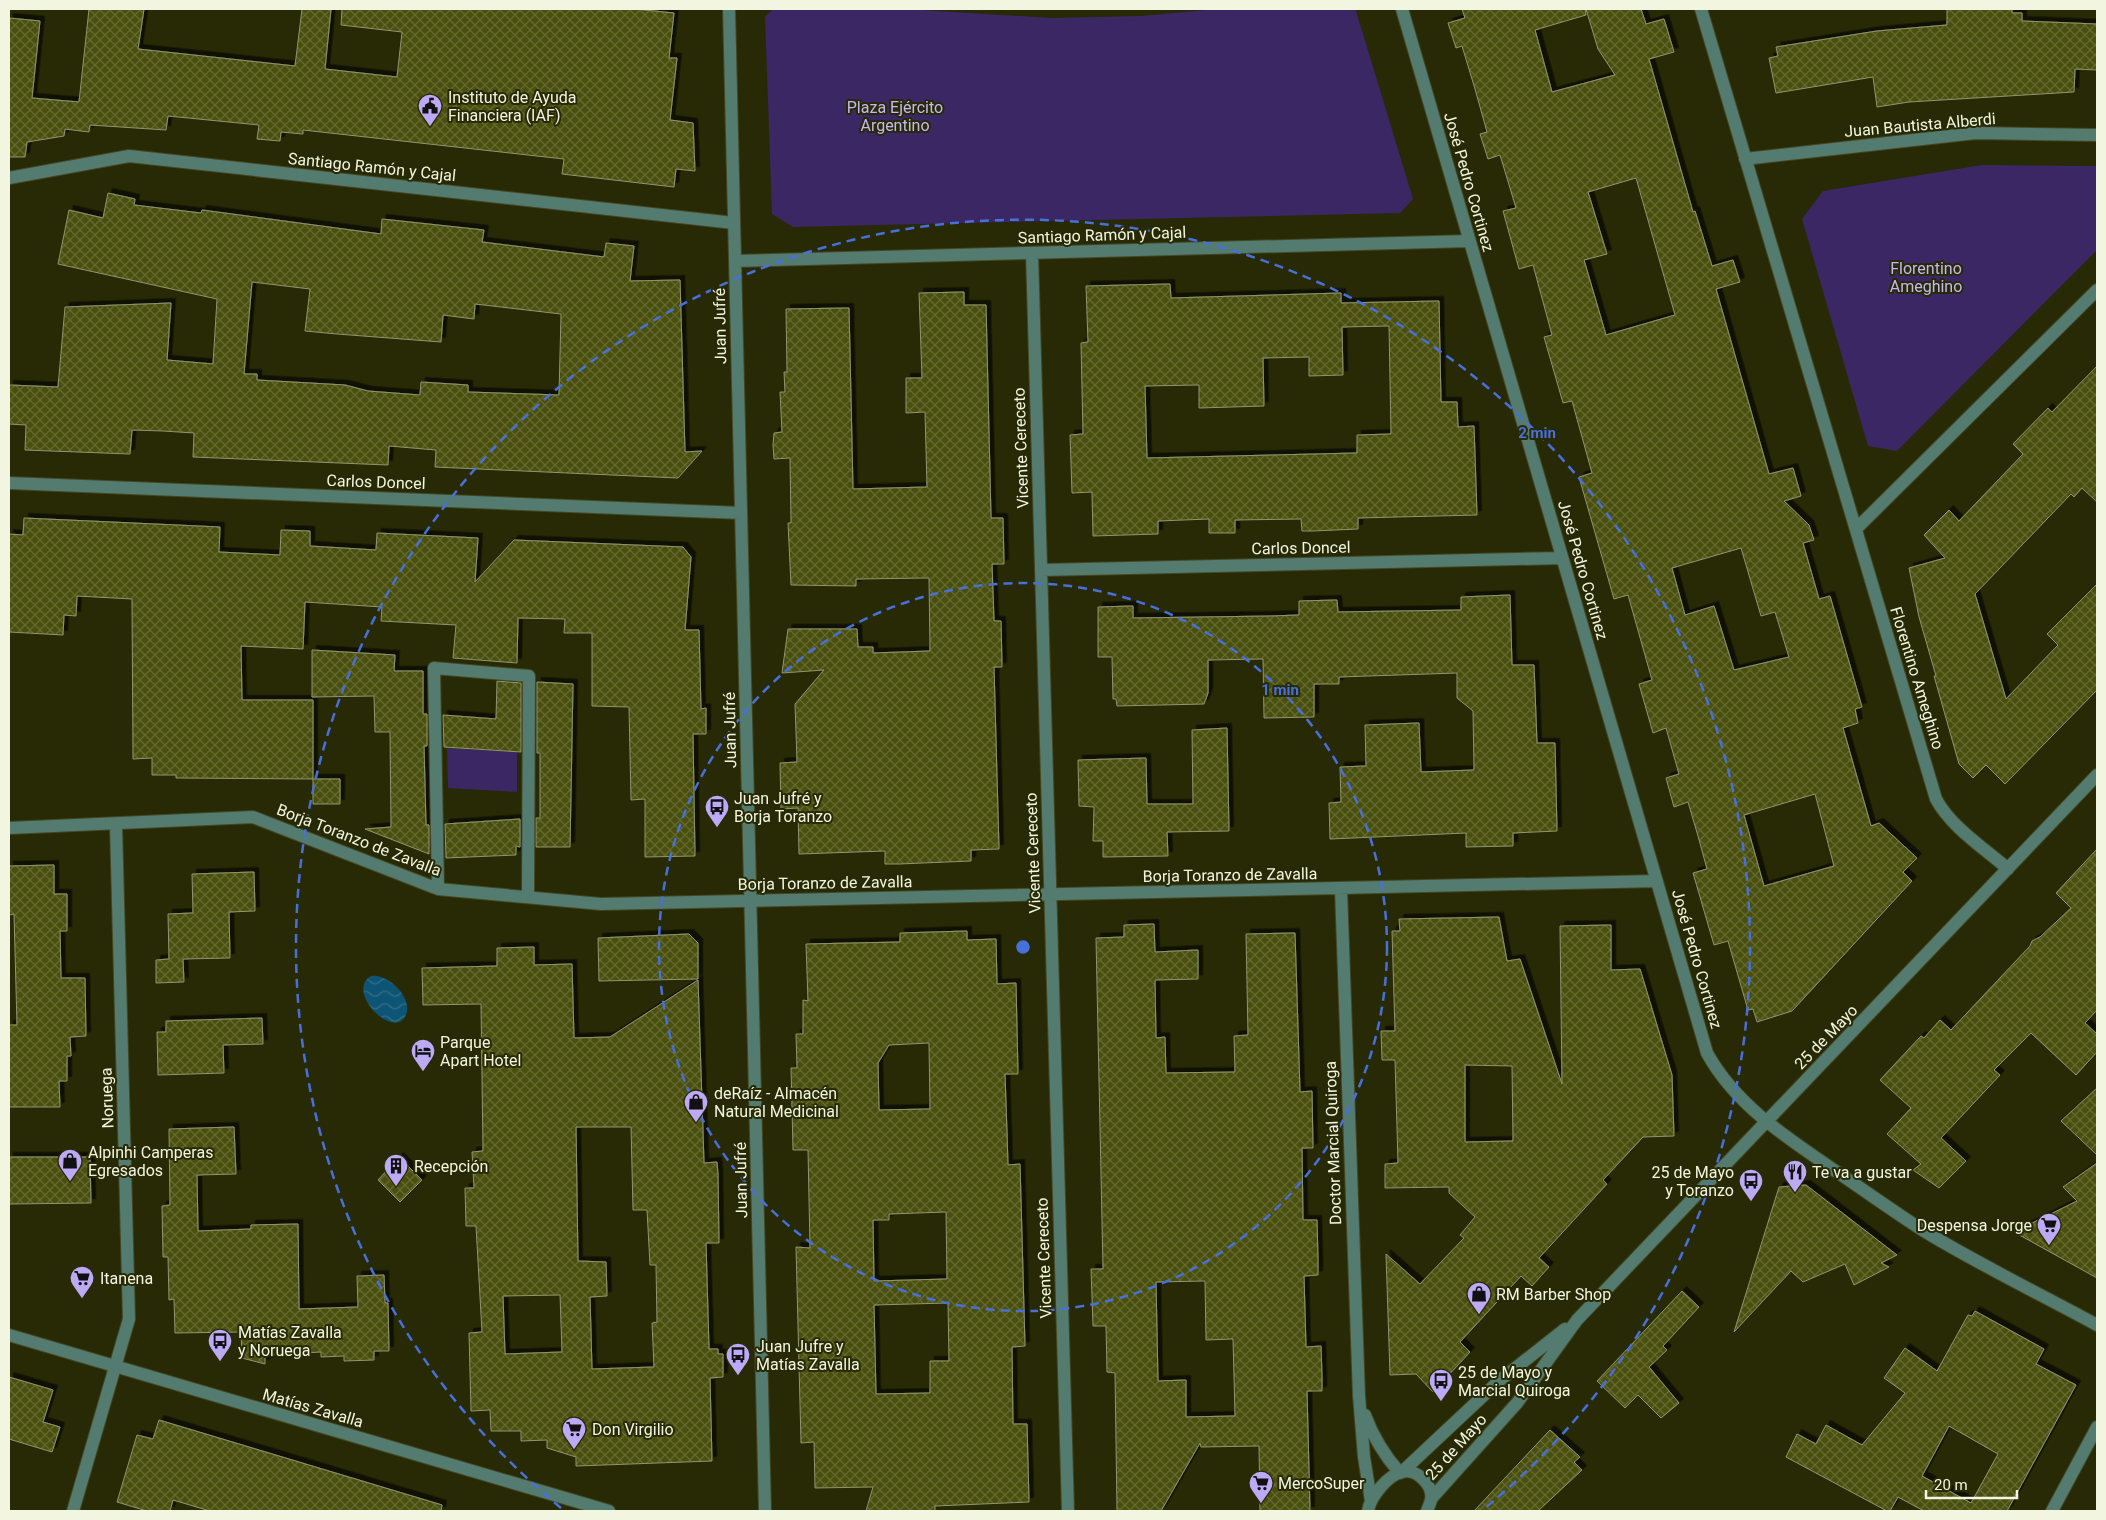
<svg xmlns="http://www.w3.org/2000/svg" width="2106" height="1520" font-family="Roboto,sans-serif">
  <defs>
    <pattern id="water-waves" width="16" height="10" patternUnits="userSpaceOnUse" patternTransform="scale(1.25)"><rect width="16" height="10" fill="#0e5575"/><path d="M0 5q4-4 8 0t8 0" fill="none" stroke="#326e88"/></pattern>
    <pattern id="building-cross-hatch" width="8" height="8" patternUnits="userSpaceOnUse" patternTransform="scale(1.25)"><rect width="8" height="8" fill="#4a4f0f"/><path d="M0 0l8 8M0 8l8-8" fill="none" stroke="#656932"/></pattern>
    <filter id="shadow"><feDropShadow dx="4.5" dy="-4.5" stdDeviation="0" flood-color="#0009"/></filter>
  </defs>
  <rect width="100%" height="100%" fill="#272a04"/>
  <path fill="#3b2764" d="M773 9H905L1051 18 1141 16 1218 9H1352L1356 11 1413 199 1400 213 793 227 772 214 765 17Z
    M1982 165 2097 166V250L1897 451 1868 446 1802 219 1823 191Z
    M447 748 517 752V792L448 788Z"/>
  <path fill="url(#water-waves)" d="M371 976C388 973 415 999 405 1017 392 1039 345 991 371 976Z"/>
  <path fill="url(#building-cross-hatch)" stroke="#90966d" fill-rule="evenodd" filter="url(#shadow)" d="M89 9H144L138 49 295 66 302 9H331L325 69 397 77 402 32 341 25 342 9H635L674 13 669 58H677L670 120 693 123 695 171 676 169 674 187 562 174 564 159 303 130V134L281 132 280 141 257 139 259 125 168 116 166 130 90 125 89 132 65 129 64 136 27 142 25 157H9V18L40 21 32 98 79 102Z
    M1462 9H1585L1586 15 1535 30 1552 92 1615 75 1598 49 1586 9H1641L1646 24 1664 19 1674 52 1649 59 1693 212 1695 211 1712 266 1733 260 1740 282 1716 289 1769 474 1793 468 1801 496 1784 501 1809 525 1814 540 1803 543 1819 599 1830 596 1862 707 1855 709 1858 723 1843 728 1871 826 1879 823 1917 858 1903 872 1912 881 1792 1011 1757 1022 1753 1009 1748 1010 1728 941 1714 945 1693 873 1707 869 1698 836 1688 802 1674 807 1666 778 1679 774 1666 728 1653 733 1639 684 1652 680 1628 595 1614 599 1579 477 1592 473 1572 401 1563 403 1544 337 1552 335 1533 265 1519 269 1503 211 1516 208 1500 155 1488 159 1480 134 1487 132 1475 89 1462 46 1456 48 1448 23 1465 18ZM1636 178 1675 315 1606 335 1584 260 1607 254 1588 192ZM1741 548 1761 616 1775 612 1789 657 1734 670 1714 606 1685 615 1672 568ZM1815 794 1834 866 1764 886 1744 815Z
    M1947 9H2012V13H2022V21L2097 24V70L2075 69 2074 92 1909 102 1877 107 1873 77 1776 93 1769 58 1778 56 1776 47 1877 31 1947 25Z
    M108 193 135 199 134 205 201 213 202 210 381 234 382 219 484 230 482 242 604 257 606 243 634 246 630 281 680 280 685 452 702 451 678 478 435 467 436 450 389 446 388 465 193 457 194 433 163 431 132 430 130 454 25 450 26 425 9 424V385L58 387 65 307 171 303 167 360 213 364 217 299 58 264 69 210 103 218ZM252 282 310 289 305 331 337 334 441 342 443 315 474 319 475 304 561 314 559 395 468 392V385L421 382 420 395 368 391 345 385 257 380V374H244Z
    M1170 284 1171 298 1341 293V303L1439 301 1441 402H1457L1458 427 1474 426 1477 515 1358 518V529L1313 531H1302L1301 519 1235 520V533H1209V519L1158 521V534L1093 536 1092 492 1072 493 1070 435 1083 434 1081 343 1088 342 1086 286ZM1389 326 1391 434 1357 435V453L1147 458 1145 386 1199 385V408L1264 406 1263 358 1309 357V376L1343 375 1342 327Z
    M964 292V305H986L991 518H1003L1004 564H992L994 621H1001L1002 667H994L999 849 971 850V861L899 864H885V851L799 854 798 808 781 809 780 763 797 762 795 704 824 670 782 673 788 629H857L858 647H873V653L930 651 929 578 856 579V586L791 585 788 523H791L790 458 774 459 773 445 774 433 782 432 780 392H785L784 372H787L786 309 849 308 853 489 927 487 925 412 906 413V378H922L919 293Z
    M2097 366V502L2082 488 2074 497 2071 494 1975 594 2006 699 2058 645 2047 634 2097 584V690L2005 784 1986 765 1973 778 1959 764 1934 676H1936L1919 617 1909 568 1945 558 1924 535 1949 510 1959 521 2023 454 2013 444 2048 408 2052 412Z
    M24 518 220 527 219 552 280 555 281 530 310 531V546L376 550 377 533 478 538 475 582 514 540 683 547 691 557 685 630H699L701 709 706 708V734H693L695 856 645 857V799L631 800 629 707 592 706V633H564L565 619 518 618 517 663 453 658 456 625 381 621 382 607 305 602 303 649 241 646 242 700H313V779L176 778V775H152V758L133 759 132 599 77 596 76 616 64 615 63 635 9 632V534L23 535Z
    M1510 595 1512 665H1534L1537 743H1555L1557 831 1513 833V846L1466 847V833L1330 839 1329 803 1341 802 1340 767 1366 766 1365 725 1419 723 1421 772 1474 770 1473 711 1457 698V673L1339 677V684H1314V717L1264 718 1263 659 1208 660V693L1204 704 1117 706 1116 699H1113L1112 657H1098V607L1133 606V618L1271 616 1299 615V601L1337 600 1338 612 1461 610V597Z
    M312 650 395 655 394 671H423V714H427V746H424L426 825H429V854L365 829 391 827 390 732H375L374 696 312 697Z
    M497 681 521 683V752L444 747 443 715 496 719Z
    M537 682 573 684 570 847H536V818H540V753H537Z
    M1227 728 1229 831 1167 832 1168 856 1103 857V841H1093L1094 807 1079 806 1078 760 1146 758 1147 804H1193L1192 730Z
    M313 779H340V804H313Z
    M520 819V847L516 846V855L446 858 445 824Z
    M2097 849V1010L2085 1023 2097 1034V1052L2076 1075 2031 1033 1994 1070 2000 1075 1941 1138 1966 1161 1939 1188 1913 1170 1921 1164 1887 1134 1911 1108 1880 1080 1921 1036 1924 1038 1940 1020 1951 1030 2030 946 2032 941 2040 937 2071 908 2056 893Z
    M54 865V894H67V931H60L61 978H85L86 1036 70 1037 71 1056H67V1081H59L60 1107H9V1025H17L14 914 9 915V866Z
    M254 872 255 911 229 912 230 958 183 959 184 982 156 983V960L169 959 168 914 193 913 192 874Z
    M1499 917 1507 961 1520 959 1562 1084 1560 926 1611 925V970L1640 969 1672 1075 1674 1136 1643 1137 1603 1180 1607 1184 1539 1258 1549 1267 1532 1286 1521 1276 1460 1342 1470 1352 1433 1392 1416 1374 1390 1375 1386 1254 1420 1284 1464 1238 1460 1235 1475 1217 1449 1193V1187L1385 1188V1164L1398 1163 1395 1060H1382L1381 1031H1395L1392 931H1400L1399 919ZM1465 1065 1512 1066 1513 1141 1465 1142Z
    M1154 924 1155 952 1198 950V979L1155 980 1156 1038 1165 1037 1166 1073 1235 1072 1234 1036 1248 1035 1246 934 1295 933 1300 1092 1312 1091 1313 1148H1302L1303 1220H1317L1318 1259V1275L1304 1276 1306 1347 1321 1346 1322 1377V1391H1307L1310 1511H1260L1259 1446 1201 1447 1200 1443 1161 1511H1117L1115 1373 1107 1372 1106 1326H1093L1091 1269H1103L1096 938 1124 937V925ZM1205 1281 1206 1340 1233 1339 1235 1416 1186 1417V1380L1158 1381 1156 1282Z
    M967 931V940L996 939 997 984 1016 983 1018 1074H1005L1007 1133 1008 1165 1020 1164 1025 1346 1012 1347 1013 1424H1027L1029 1502 935 1506V1511H866L873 1487 815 1488 814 1442 801 1443 796 1247 810 1248 808 1150H793L791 1068H797L796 1034H803V1000L808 1001 806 944 900 942V933ZM929 1043 930 1109 879 1110 878 1063 889 1045ZM946 1212 947 1279 874 1281 873 1220H889V1214ZM948 1303 949 1361H930V1393L876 1394 874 1305Z
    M689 934 698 943V979L599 981 598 938Z
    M534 947V965L572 964 574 1038 610 1037 698 980 704 1163 717 1162 718 1174 719 1243H706L709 1349H718V1354H723V1377L710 1378 712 1461 576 1466V1457L547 1448V1440L521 1441V1431H491L490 1410 471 1411 469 1333 482 1332 476 1226H466L465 1188H474L472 1152 483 1151 481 1004 423 1005 422 968 497 966V948ZM576 1127H631L633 1210H647L650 1265H656L657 1322 652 1323 654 1367 592 1369 590 1297 607 1296 606 1262 578 1261ZM560 1295 562 1352 505 1354 503 1296Z
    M262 1018 263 1044 223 1045 224 1073 158 1075 157 1032H166V1021Z
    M2097 1088V1155L2061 1121Z
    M234 1127 236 1174 197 1175 198 1231 251 1229V1225L298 1224 299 1309 358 1307 357 1276 384 1275 385 1303H388L389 1351H374V1360L344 1361V1356L321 1357V1352L265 1355V1364L242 1358 241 1332 175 1333 174 1299 169 1300 168 1257H163L162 1206 170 1205 169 1129Z
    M9 1157H90L91 1203 9 1204Z
    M399 1157 422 1180 400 1202 378 1180Z
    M2097 1163V1278L2014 1232 2077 1201 2063 1187Z
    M1806 1185 1897 1255 1881 1263 1889 1267 1854 1285 1845 1264 1803 1282 1791 1271 1734 1332 1779 1187Z
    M1682 1291 1699 1307 1663 1346 1667 1350 1649 1367 1679 1403 1661 1418 1638 1395 1625 1408 1597 1381Z
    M1975 1311 2044 1349 2036 1364 2076 1385 2007 1511H1924L1898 1497 1890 1511H1887L1786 1457 1797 1434 1816 1444 1826 1425 1862 1445 1905 1393 1884 1378 1905 1348 1937 1371 1968 1315 1972 1316ZM1949 1426 1998 1454 1971 1503 1922 1476Z
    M9 1377 53 1390 43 1422 60 1427 52 1452 9 1439Z
    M159 1420 442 1505 441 1511H210L173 1500 170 1511H147L117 1502 137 1435 153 1439Z
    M1550 1430 1580 1457 1574 1462 1582 1470 1538 1511H1474Z"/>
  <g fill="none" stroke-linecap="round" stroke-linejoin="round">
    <defs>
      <path id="minor" d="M729 9 765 1511
        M1402 9 1707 1053C1736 1106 1790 1140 1840 1174 1868 1193 1896 1213 1924 1231 1980 1265 2040 1294 2097 1325
        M1701 9 1936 799C1951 827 1984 848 2008 869
        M1745 159 1976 133 2097 135
        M9 178 129 156 734 223
        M1032 253 1068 1511
        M735 261 1469 241
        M9 483 741 513
        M1856 529 2097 290
        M1041 570 1562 558
        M9 828 253 817 438 889 601 904 1657 881
        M438 889 434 668 529 676 528 897
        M1341 889 1359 1396 1364 1457 1371 1501
        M9 1335 609 1511
        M1365 1415C1373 1437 1384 1455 1400 1473
        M1403 1471 1499 1381 1565 1329
        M1431 1499 1517 1403 1577 1320 2097 775
        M73 1511 129 1319 116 825
        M1368 1511C1370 1497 1388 1475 1402 1472 1417 1468 1434 1486 1431 1500 1430 1504 1428 1508 1427 1511
        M2052 1511 2097 1427"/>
    </defs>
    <use href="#minor" stroke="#434723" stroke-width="14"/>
    <use href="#minor" stroke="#547b6f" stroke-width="12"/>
  </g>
  <g fill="none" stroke="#4870da" stroke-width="2.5" stroke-dasharray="9 6">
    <circle cx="1023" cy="947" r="364"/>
    <path d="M561 1508A727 727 0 1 1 1485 1508"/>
  </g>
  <defs>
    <symbol id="civic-pin" viewBox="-11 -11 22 30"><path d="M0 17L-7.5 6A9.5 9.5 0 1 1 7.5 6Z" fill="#bcaaf6" stroke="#272a04"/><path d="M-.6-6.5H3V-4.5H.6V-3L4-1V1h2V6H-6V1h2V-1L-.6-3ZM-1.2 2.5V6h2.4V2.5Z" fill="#111"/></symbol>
    <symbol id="bus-pin" viewBox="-11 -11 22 30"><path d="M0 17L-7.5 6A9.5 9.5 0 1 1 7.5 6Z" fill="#bcaaf6" stroke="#272a04"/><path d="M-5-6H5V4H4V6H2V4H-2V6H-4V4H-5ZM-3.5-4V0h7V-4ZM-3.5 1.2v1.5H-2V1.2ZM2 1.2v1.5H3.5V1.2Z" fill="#111"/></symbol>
    <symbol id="hotel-pin" viewBox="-11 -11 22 30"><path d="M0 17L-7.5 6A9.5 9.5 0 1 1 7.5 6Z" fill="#bcaaf6" stroke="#272a04"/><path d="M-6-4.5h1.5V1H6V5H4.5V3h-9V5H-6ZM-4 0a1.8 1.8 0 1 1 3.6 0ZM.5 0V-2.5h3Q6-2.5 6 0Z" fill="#111"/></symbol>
    <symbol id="shop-pin" viewBox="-11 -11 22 30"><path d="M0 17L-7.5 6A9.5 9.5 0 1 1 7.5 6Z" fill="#bcaaf6" stroke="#272a04"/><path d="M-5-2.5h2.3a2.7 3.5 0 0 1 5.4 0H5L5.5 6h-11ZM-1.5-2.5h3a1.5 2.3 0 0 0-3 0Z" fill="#111"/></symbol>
    <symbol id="building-pin" viewBox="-11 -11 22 30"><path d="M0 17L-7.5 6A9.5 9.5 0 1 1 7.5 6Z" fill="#bcaaf6" stroke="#272a04"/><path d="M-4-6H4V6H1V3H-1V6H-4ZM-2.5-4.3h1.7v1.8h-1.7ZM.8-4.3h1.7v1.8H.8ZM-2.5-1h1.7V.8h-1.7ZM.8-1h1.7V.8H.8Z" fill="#111"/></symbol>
    <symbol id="restaurant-pin" viewBox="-11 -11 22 30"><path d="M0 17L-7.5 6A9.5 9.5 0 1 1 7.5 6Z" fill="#bcaaf6" stroke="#272a04"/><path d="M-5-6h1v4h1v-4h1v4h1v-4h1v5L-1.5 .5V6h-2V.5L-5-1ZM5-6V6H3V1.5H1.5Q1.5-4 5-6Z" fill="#111"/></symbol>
    <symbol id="supermarket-pin" viewBox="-11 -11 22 30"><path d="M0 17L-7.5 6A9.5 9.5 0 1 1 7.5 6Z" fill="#bcaaf6" stroke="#272a04"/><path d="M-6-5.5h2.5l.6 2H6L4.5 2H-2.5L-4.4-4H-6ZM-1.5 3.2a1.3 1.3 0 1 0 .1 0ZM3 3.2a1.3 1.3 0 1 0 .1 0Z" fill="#111"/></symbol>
  </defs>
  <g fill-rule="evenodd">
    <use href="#civic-pin" x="416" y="92" width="28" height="38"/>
    <use href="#bus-pin" x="703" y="793" width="28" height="38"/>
    <use href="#hotel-pin" x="409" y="1037" width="28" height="38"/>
    <use href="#shop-pin" x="682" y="1088" width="28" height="38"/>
    <use href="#shop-pin" x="56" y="1147" width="28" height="38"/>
    <use href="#building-pin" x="382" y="1152" width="28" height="38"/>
    <use href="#restaurant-pin" x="1781" y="1158" width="28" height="38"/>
    <use href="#bus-pin" x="1737" y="1167" width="28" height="38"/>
    <use href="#supermarket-pin" x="2035" y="1211" width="28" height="38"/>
    <use href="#supermarket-pin" x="68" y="1264" width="28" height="38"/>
    <use href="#shop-pin" x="1465" y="1280" width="28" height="38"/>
    <use href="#bus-pin" x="206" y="1327" width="28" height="38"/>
    <use href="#bus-pin" x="724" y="1341" width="28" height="38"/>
    <use href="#bus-pin" x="1427" y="1367" width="28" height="38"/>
    <use href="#supermarket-pin" x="560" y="1415" width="28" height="38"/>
    <use href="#supermarket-pin" x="1247" y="1469" width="28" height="38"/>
  </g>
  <g text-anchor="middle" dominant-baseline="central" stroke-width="4" stroke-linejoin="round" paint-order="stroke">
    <g font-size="16" fill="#f2f6e1" stroke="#272a04" text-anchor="start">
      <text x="448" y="97">Instituto de Ayuda<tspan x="448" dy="18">Financiera (IAF)</tspan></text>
      <text x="734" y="798">Juan Jufré y<tspan x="734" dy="18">Borja Toranzo</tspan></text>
      <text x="440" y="1042">Parque<tspan x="440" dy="18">Apart Hotel</tspan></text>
      <text x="714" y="1093">deRaíz - Almacén<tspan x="714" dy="18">Natural Medicinal</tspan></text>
      <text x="88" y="1152">Alpinhi Camperas<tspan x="88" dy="18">Egresados</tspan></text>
      <text x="414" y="1166">Recepción</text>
      <text x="1734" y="1172" text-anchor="end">25 de Mayo<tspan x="1734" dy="18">y Toranzo</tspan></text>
      <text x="1812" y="1172">Te va a gustar</text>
      <text x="2032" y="1225" text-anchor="end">Despensa Jorge</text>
      <text x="100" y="1278">Itanena</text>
      <text x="1496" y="1294">RM Barber Shop</text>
      <text x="238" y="1332">Matías Zavalla<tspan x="238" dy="18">y Noruega</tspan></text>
      <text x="756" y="1346">Juan Jufre y<tspan x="756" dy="18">Matías Zavalla</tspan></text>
      <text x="1458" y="1372">25 de Mayo y<tspan x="1458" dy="18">Marcial Quiroga</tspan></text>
      <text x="592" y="1429">Don Virgilio</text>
      <text x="1278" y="1483">MercoSuper</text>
    </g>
    <g font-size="16" fill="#c5b8f1" stroke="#272a04">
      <text x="895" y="107">Plaza Ejército<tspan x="895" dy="18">Argentino</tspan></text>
      <text x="1926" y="268">Florentino<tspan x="1926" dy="18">Ameghino</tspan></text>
    </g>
    <g font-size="16" fill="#f2f6e1" stroke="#272a04">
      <text transform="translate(1920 125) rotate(-5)">Juan Bautista Alberdi</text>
      <text transform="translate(372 167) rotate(6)">Santiago Ramón y Cajal</text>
      <text transform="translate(1469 182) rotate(74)">José Pedro Cortinez</text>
      <text transform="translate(1102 235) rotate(-2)">Santiago Ramón y Cajal</text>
      <text transform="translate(720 326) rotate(-91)">Juan Jufré</text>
      <text transform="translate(1021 448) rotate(-92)">Vicente Cereceto</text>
      <text transform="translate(376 482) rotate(2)">Carlos Doncel</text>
      <text transform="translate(1301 548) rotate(-1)">Carlos Doncel</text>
      <text transform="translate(1583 570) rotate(74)">José Pedro Cortinez</text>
      <text transform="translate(1917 678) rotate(73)">Florentino Ameghino</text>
      <text transform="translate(730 730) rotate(-91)">Juan Jufré</text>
      <text transform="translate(359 840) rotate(21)">Borja Toranzo de Zavalla</text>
      <text transform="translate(1033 853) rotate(-92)">Vicente Cereceto</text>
      <text transform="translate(1230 875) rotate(-1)">Borja Toranzo de Zavalla</text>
      <text transform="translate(825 883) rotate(-1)">Borja Toranzo de Zavalla</text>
      <text transform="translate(1697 959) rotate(74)">José Pedro Cortinez</text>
      <text transform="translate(1826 1037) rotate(-46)">25 de Mayo</text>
      <text transform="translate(107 1098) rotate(-92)">Noruega</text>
      <text transform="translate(1333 1143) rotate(-92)">Doctor Marcial Quiroga</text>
      <text transform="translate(741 1180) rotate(-91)">Juan Jufré</text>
      <text transform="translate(1044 1258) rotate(-92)">Vicente Cereceto</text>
      <text transform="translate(313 1408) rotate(16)">Matías Zavalla</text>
      <text transform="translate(1456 1447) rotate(-48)">25 de Mayo</text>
    </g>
  </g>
  <circle cx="1023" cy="947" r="8" fill="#4870da" stroke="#272a04" stroke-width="2.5"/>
  <g font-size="15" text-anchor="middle" font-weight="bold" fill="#4870da" stroke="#272a04" stroke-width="4" stroke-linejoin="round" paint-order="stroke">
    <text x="1537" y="438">2 min</text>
    <text x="1280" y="695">1 min</text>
  </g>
  <rect width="2106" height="1520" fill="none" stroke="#f2f6e1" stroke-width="20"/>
  <path d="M1926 1490v8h91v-8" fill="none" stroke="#f2f6e1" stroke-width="2.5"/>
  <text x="1934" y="1490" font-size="15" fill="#f2f6e1" stroke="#272a04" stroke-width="4" paint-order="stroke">20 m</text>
</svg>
